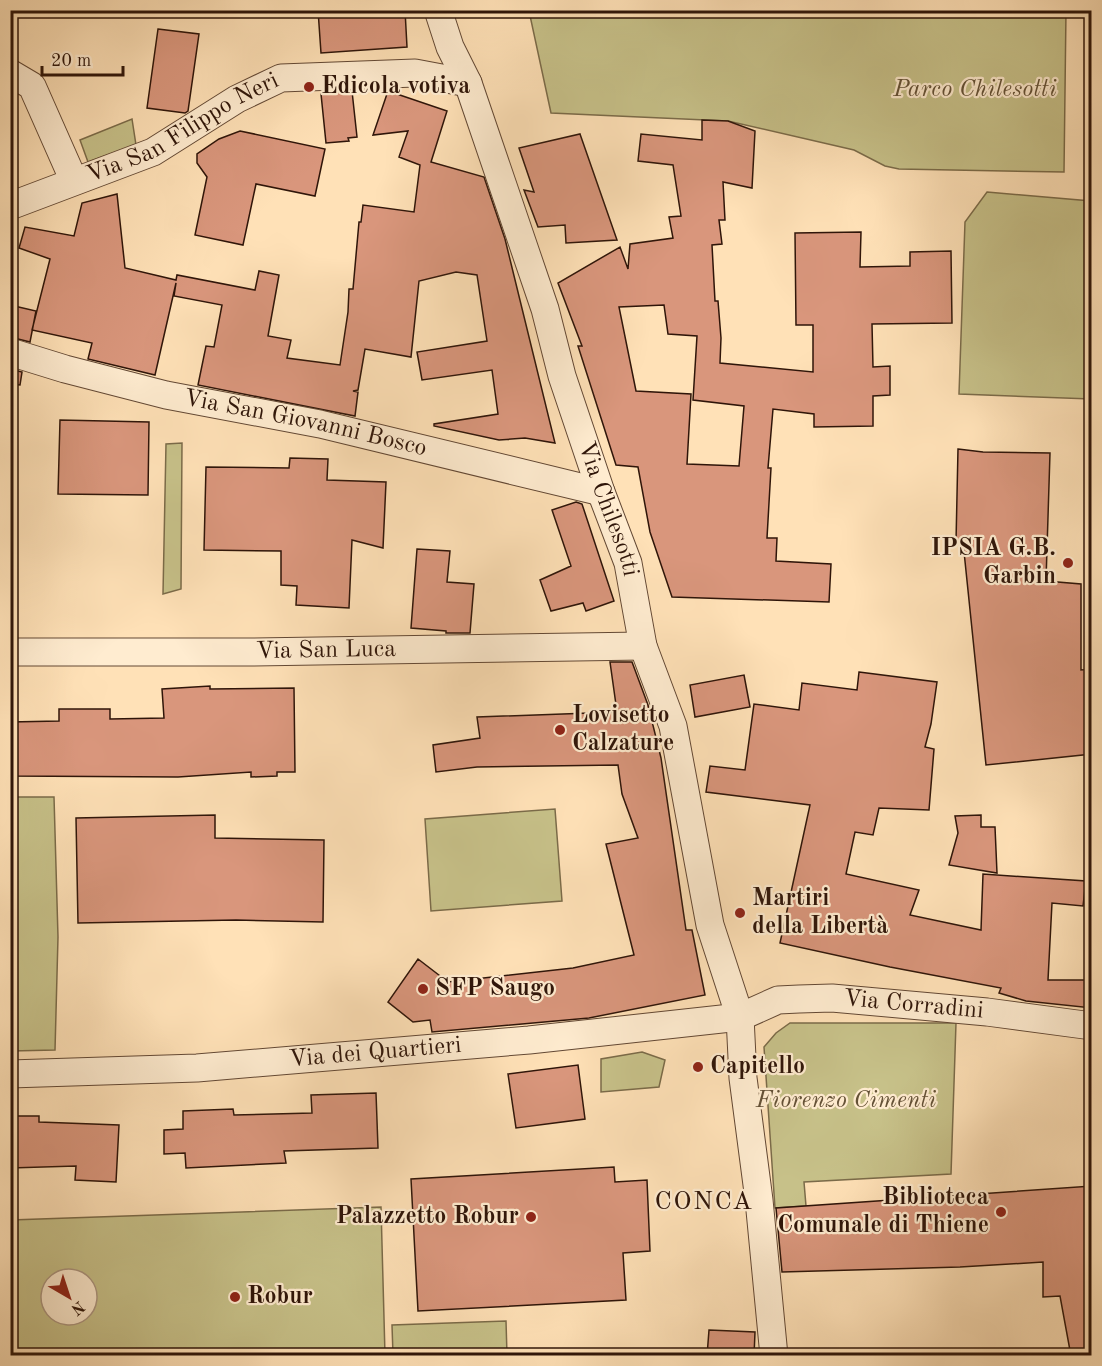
<svg xmlns="http://www.w3.org/2000/svg" width="1102" height="1366" font-family="'Old Standard TT',serif">
  <rect width="100%" height="100%" fill="#ffe1b7"/>
  <filter id="stains"><feTurbulence type="fractalNoise" baseFrequency=".00333" numOctaves="4"/><feColorMatrix values="0 0 0 0 .2 0 0 0 0 .09 0 0 0 0 .02 0 0 0 .5 -.17"/></filter>
  <radialGradient id="worn" r=".72"><stop offset=".6" stop-color="#630" stop-opacity="0"/><stop offset="1" stop-color="#630" stop-opacity=".3"/></radialGradient>
  <path fill="#c7c189" stroke="#7b6b49" stroke-width="1.5" fill-rule="evenodd" d="M529 11H1066L1064 172 899 169 885 166 854 150 728 121 551 113Z
    M132 119 136 145 88 162 80 140Z
    M987 192 1091 201V399L959 394 965 222Z
    M182 443 181 589 163 594 166 444Z
    M10 797H54L58 937 55 1050 11 1051Z
    M555 809 562 901 431 911 425 819Z
    M790 1023H956L951 1174 804 1182 806 1206 775 1208 764 1047 776 1033Z
    M642 1052 665 1060 659 1087 601 1092V1059Z
    M381 1207 385 1355H11V1220ZM51 1279H87V1315H51Z
    M506 1321 507 1355H393L392 1325Z"/>
  <path fill="#d9967c" stroke="#2f1509" stroke-width="1.5" fill-rule="evenodd" d="M318 10H405L407 47 321 53Z
    M158 29 199 34 188 111 185 113 147 108Z
    M352 91 357 137 348 138 349 141 326 143 321 94Z
    M388 91 447 111 431 162 484 177 505 239 555 443 525 438 499 440 434 426V424L498 414 492 370 422 380 417 352 487 341 477 275 456 272 419 281 411 357 365 349 358 390 353 391 358 392 355 416 198 385 206 346 214 347 222 305 174 296 176 283 155 375 88 359 92 343 32 330 50 259 19 248 25 227 74 236 82 203 117 194 125 268 176 280 177 275 255 290 259 271 279 275 268 336 291 340 287 358 340 365 348 312 349 289H353L359 222H361L363 205 414 212 420 165 399 157 408 131 373 135Z
    M702 120 728 121 755 131 752 188 723 182 725 220H719L722 244 712 245 715 301H718L721 338 720 363 813 372V325H796L795 233 861 232 860 267 910 266V252L951 251 952 323 872 324 873 367 890 366V395L873 396V426L814 427V414L773 409 768 468H771L767 538H777L776 561 831 564 829 602 672 597 650 532 638 467 616 465 578 346H582L558 283 620 247 628 269 630 244 673 238 669 217 681 216 673 165 638 161 641 134 702 140ZM664 305 668 334 697 336 693 400 744 406 739 466 687 464 691 394 636 391 619 307Z
    M240 131 325 149 315 196 256 184 243 245 195 235 207 177 197 163V154L219 139Z
    M580 134 617 240 566 243 565 225 538 227 524 190 534 192 519 148Z
    M10 305 36 311 30 342 10 337Z
    M10 369 22 372 20 385 10 384Z
    M60 420 149 422 148 495 58 494Z
    M958 449 983 452 1050 453 1046 581 1081 584V670L1092 669V754L986 765 963 542H956Z
    M290 458 328 459 327 480 386 482 383 548 352 540 349 608 296 605 297 586 281 585V551L204 550 206 467 289 468Z
    M576 502 582 504 614 601 586 611 583 603 551 611 540 580 571 566 552 510Z
    M417 549 450 551 447 582 474 584 470 633H446V631L411 628Z
    M610 662H632L648 705 661 758 686 930H692L705 995 589 1018 432 1032 430 1020 413 1022 388 1002 418 959 448 982 573 968 634 955 606 844 638 838 622 794 618 765 477 767 436 772 433 745 480 738 477 717 617 712Z
    M859 672 937 682 931 724 925 747 934 749 929 810 879 808 873 835 855 832 846 874 919 890 910 915 981 930 983 874 1086 881 1083 906 1052 903 1048 980H1092V1008L1026 1001 999 993 1001 988 890 967 780 943 810 805 706 792 710 766 745 770 754 704 799 710 802 683 857 690Z
    M744 675 750 707 695 717 690 685Z
    M210 686V689L294 688 295 772H277V776L251 777V772L178 777 10 776V722L59 721V709H110V719L164 718 162 689Z
    M215 815V838L324 840 323 922 236 920 78 923 76 818Z
    M981 815V827H995L997 873 949 865 958 833 955 816Z
    M578 1065 585 1119 516 1128 508 1074Z
    M376 1093 378 1148 284 1151 286 1163 186 1168 185 1153 164 1154V1130L183 1129V1111L233 1109 234 1115 312 1113 311 1095Z
    M10 1116H39V1122L119 1125 116 1182 75 1180 76 1166 10 1168Z
    M614 1167 615 1182 647 1180 650 1251 623 1253 626 1300 418 1311 411 1179Z
    M1092 1186V1356H1071L1060 1296 1043 1297V1262L960 1267 782 1272 776 1208Z
    M709 1330 755 1332 754 1356H707Z"/>
  <g fill="none" stroke-linecap="round" stroke-linejoin="round">
    <defs>
      <g id="minor">
        <path id="s1" d="M438 10 450 47 468 83 545 309 562 376 601 492 628 563 643 646 673 726 710 925 740 1017 743 1078 759 1200 774 1356"/>
        <path d="M10 73 32 86 74 181"/>
        <path id="s2" d="M10 206 153 152 237 99 281 78 415 73 468 83"/>
        <path id="s3" d="M10 352 65 369 166 395 320 424 601 492"/>
        <path id="s4" d="M10 652H250L643 646"/>
        <path id="s5" d="M10 1074 197 1068 529 1040 740 1017 778 1000 799 999 832 998 987 1012 1092 1026"/>
      </g>
    </defs>
    <use href="#minor" stroke="#634834" stroke-width="29"/>
    <use href="#minor" stroke="#ffecd0" stroke-width="27"/>
  </g>
  <g fill="#8f2418" stroke="#ffecd0" stroke-width="2">
    <circle cx="309" cy="87" r="6"/>
    <circle cx="1068" cy="563" r="6"/>
    <circle cx="560" cy="730" r="6"/>
    <circle cx="740" cy="913" r="6"/>
    <circle cx="423" cy="989" r="6"/>
    <circle cx="698" cy="1067" r="6"/>
    <circle cx="1001" cy="1212" r="6"/>
    <circle cx="531" cy="1217" r="6"/>
    <circle cx="235" cy="1297" r="6"/>
  </g>
  <g text-anchor="middle" dominant-baseline="central" stroke-width="4.5" stroke-linejoin="round" paint-order="stroke">
    <g font-size="24" font-weight="bold" fill="#2f1509" stroke="#ffecd0" text-anchor="start">
      <text x="321" y="87">Edicola votiva</text>
      <text x="1056" y="549" text-anchor="end">IPSIA G.B.<tspan x="1056" dy="28">Garbin</tspan></text>
      <text x="572" y="716">Lovisetto<tspan x="572" dy="28">Calzature</tspan></text>
      <text x="752" y="899">Martiri<tspan x="752" dy="28">della Libertà</tspan></text>
      <text x="435" y="989">SFP Saugo</text>
      <text x="710" y="1067">Capitello</text>
      <text x="989" y="1198" text-anchor="end">Biblioteca<tspan x="989" dy="28">Comunale di Thiene</tspan></text>
      <text x="519" y="1217" text-anchor="end">Palazzetto Robur</text>
      <text x="247" y="1297">Robur</text>
    </g>
    <g font-size="24" font-style="italic" fill="#645136" stroke="#ffecd0">
      <text x="975" y="90">Parco Chilesotti</text>
      <text x="846" y="1101">Fiorenzo Cimenti</text>
    </g>
    <g font-size="24" fill="#2f1509" stroke="#ffecd0">
      <text stroke="none"><textPath href="#s2" startOffset="190">Via San Filippo Neri</textPath></text>
      <text stroke="none"><textPath href="#s3" startOffset="304">Via San Giovanni Bosco</textPath></text>
      <text stroke="none"><textPath href="#s1" startOffset="528">Via Chilesotti</textPath></text>
      <text stroke="none"><textPath href="#s4" startOffset="316">Via San Luca</textPath></text>
      <text stroke="none"><textPath href="#s5" startOffset="910">Via Corradini</textPath></text>
      <text stroke="none"><textPath href="#s5" startOffset="366">Via dei Quartieri</textPath></text>
    </g>
    <g font-size="26" letter-spacing="1.5" fill="#2f1509" stroke="#ffecd0">
      <text x="704" y="1202">CONCA</text>
    </g>
  </g>
  <rect width="1102" height="1366" fill="none" stroke="#ffe1b7" stroke-width="36"/>
  <rect x="12" y="12" width="1078" height="1342" fill="none" stroke="#2f1509" stroke-width="3"/>
  <rect x="18" y="18" width="1066" height="1330" fill="none" stroke="#2f1509" stroke-width="1.5"/>
  <g transform="translate(69 1297) rotate(141)"><circle r="28" fill="#ffecd0" stroke="#ac9680" stroke-width="1.5"/>
  <path d="M0-4.5L10 22L0 15L-10 22Z" fill="#8f2418"/>
  <text y="-9" font-size="16" font-weight="bold" text-anchor="middle" fill="#2f1509">N</text>
  </g>
  <path d="M42 66v9h81v-9" fill="none" stroke="#2f1509" stroke-width="3"/>
  <text x="51" y="66" font-size="18" fill="#2f1509" stroke="#ffecd0" stroke-width="4.5" paint-order="stroke">20 m</text>
  <rect width="100%" height="100%" filter="url(#stains)"/>
  <rect width="100%" height="100%" fill="url(#worn)"/>
</svg>
